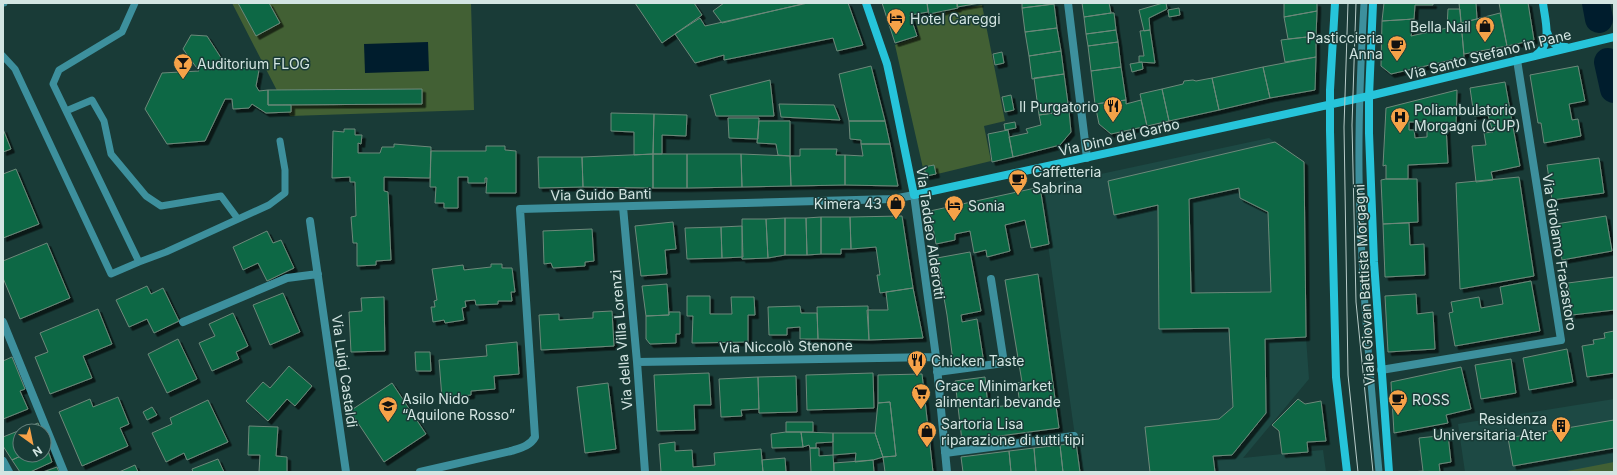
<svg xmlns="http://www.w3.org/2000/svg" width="1617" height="475" font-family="Inter,sans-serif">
  <defs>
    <filter id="shadow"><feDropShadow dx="3.5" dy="3.5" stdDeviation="0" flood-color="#0009"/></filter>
  </defs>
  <rect width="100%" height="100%" fill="#193b37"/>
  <path fill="#1d4944" d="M1269 138 1304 162 1306 337 1309 379 1243 458 1323 450 1326 472H1080L1040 187Z
    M1614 399V472H1465L1458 424Z"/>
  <path fill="#426034" d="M232 3H471L474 110 290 116Z
    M982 5 1005 121 984 126 991 161 925 177 895 45 919 36 915 18Z
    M1614 462V472H1562Z"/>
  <path fill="#001d2d" d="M428 42 429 71 365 73 364 44Z"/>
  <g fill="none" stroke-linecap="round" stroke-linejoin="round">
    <path stroke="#001d2d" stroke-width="28" d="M1596 3 1599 19
      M1608 62 1614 89"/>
  </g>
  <path fill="#0c6745" stroke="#6d897a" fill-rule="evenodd" filter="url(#shadow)" d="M238 3H269L280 23 256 36Z
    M635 3H694L702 15 662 43Z
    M724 3H802V4L722 23 713 11Z
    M808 3H848L863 45 837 51 833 38 724 60V55L695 63 675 34 700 18 705 26Z
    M882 3H927L928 12 910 15 917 36 895 43Z
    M927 3H957L958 8 929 14Z
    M957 3H980L957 7Z
    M1022 3H1054V4L1022 8Z
    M1082 3H1109L1111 13 1084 17Z
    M1163 3H1166L1167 9 1149 18 1150 30 1144 31 1139 10Z
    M1284 3H1317V11L1284 17Z
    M1384 3H1433V5H1415L1414 19 1382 21Z
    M1459 3H1476L1477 19 1461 23Z
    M1499 3H1528L1534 40 1507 46Z
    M1054 4 1057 28 1025 32 1022 8Z
    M1179 8 1180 15 1169 17 1168 10Z
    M1448 9H1460L1464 57 1391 74 1381 66 1382 21 1414 19 1411 36 1447 28Z
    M1317 11 1316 36 1288 39 1284 17Z
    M1111 13H1114L1116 30 1086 34 1084 17Z
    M1500 13 1507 46 1464 54 1461 23Z
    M1057 28 1061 51 1029 56 1025 32Z
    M1116 30 1118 42 1088 46 1086 34Z
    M1150 30 1155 63 1139 62V56H1144L1140 31Z
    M191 35 207 36 225 64 259 70 256 86 259 91 268 90V105H291V112L266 113 252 104 249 108 233 109 232 99H225L205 141 167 144 145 109 162 73 199 71 183 49Z
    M1316 36V57L1285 62 1281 40Z
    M1118 42 1121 67 1091 71 1088 46Z
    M1061 51 1064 74 1032 79 1029 56Z
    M1002 52 1004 63 995 65 993 54Z
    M1316 57 1315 90 1270 98 1263 67Z
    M1142 62 1143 69 1132 72 1130 64Z
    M871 66 885 121H849L839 74Z
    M1578 66 1585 101 1569 104 1572 120 1578 119 1581 136 1544 143 1541 123H1538L1530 75Z
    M1121 67 1126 100 1095 104 1091 71Z
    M1263 67 1270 98 1219 110 1212 78Z
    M1064 74 1069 111 1039 115 1034 78Z
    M1212 78 1219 110 1169 121 1162 89 1183 84 1184 81 1193 80 1196 81Z
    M770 80 774 116H716L710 95Z
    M1505 82 1520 166 1491 172 1493 180 1476 182 1472 146 1486 145 1484 133 1493 132 1488 115 1474 116 1470 88Z
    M422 89V104L268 105V90Z
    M1162 89 1169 121 1147 126 1140 94Z
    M1457 90 1456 125 1446 126 1448 163 1408 165V179H1386V165L1383 166 1386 108ZM1409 122H1427V137L1415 138 1414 130H1409Z
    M1011 95 1014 110 1005 112 1002 97Z
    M1126 100V104L1141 100 1147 126 1111 134 1099 124 1095 104Z
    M779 104 834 105 840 120 781 117Z
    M1069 111 1071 132 1060 145 1013 157 1009 137 1028 133 1026 129 1041 125 1039 115Z
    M611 113 654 114 653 154 634 155V132L611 131Z
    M654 114 687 115 686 136 662 135V154H653Z
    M728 118H759L758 139 729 138Z
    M759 121H790V156L778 155 776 144 757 143Z
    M849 121H885L890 144H861V140L850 139Z
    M1015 122 1016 128 1005 130 1004 124Z
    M3 129 11 149 3 152Z
    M344 129H355V135H362L361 144 358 143V153H380L382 147H394V144L431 147 430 178 384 177V191L388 192 391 260 376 261V265L357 266V243H353L351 217 356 216 355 182H350V177L332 178 333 131 344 132Z
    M1008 130 1013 157 992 162 988 134Z
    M1275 142 1304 162 1306 337 1265 339 1266 413 1232 455 1213 456 1215 472H1150L1145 427 1219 419 1233 407 1229 328 1159 329 1158 205 1114 215 1108 181ZM1239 188 1240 198 1268 212 1271 292 1191 293 1189 199Z
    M861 144H890L898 186 845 185V155L863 156Z
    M486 146H505V150L516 151V193H486L487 178H485V183H468V177H458V208H444V203H435L436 187H430L431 151H486Z
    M800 149H837L836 155H845V185L791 186 790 156H800Z
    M653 154V188L583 187 582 157Z
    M653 154H687V188H653Z
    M687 154H741L742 187 687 188Z
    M741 154 790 156 791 186 742 187Z
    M538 157H582L583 187 539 188Z
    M1599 158 1604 193 1552 200 1547 165Z
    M934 165 936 174 926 176 924 167Z
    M16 169 39 224 3 238V174Z
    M1519 177 1534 276 1460 289 1456 183Z
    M1386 179H1417L1418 222 1383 224 1381 180Z
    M1040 187 1049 244 1031 248 1025 220 1005 225 1010 251 987 257 986 250 974 253 970 231 955 234V240L936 244 930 211Z
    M902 216 913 288 880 293 877 275H880L876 247 851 249 850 217Z
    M1606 216 1612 251 1562 260 1556 224Z
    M821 217H850L851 249H841V254H821Z
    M821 217V254L807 255 806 218Z
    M785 218V255L768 258 766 219Z
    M785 218H806L807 255H785Z
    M742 219H766L768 258 742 259Z
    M673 222 676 249 665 250 667 274 641 276 635 226Z
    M1409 223 1410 245 1424 244 1425 275 1385 277 1383 224Z
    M742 226 743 257 722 258 721 227Z
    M721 227 722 258 687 259 685 228Z
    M592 229 594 261 585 262V266L553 268 551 263 544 264 543 231Z
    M267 231 273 243 281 240 294 268 267 281 258 263 243 270 233 247Z
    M47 243 70 298 20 319 3 278V261Z
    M970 252 981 311 961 315 962 322 977 319 983 357 953 361 947 315 937 258Z
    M491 264H502V268H512L515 292H511L512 301H498V304L476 305 475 300 465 301 466 307 462 308 464 320 445 323 444 320 433 322 431 307H435L434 301 437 300 432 269 463 265 464 270 491 267Z
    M1038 274 1059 428 962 441 955 381 985 377 988 407 1020 405 1017 383 1022 382 1005 280Z
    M1614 277V310L1572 315 1568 283Z
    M1531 281 1540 331 1455 346 1449 313 1453 312 1451 302 1479 297 1481 308 1503 304 1500 287Z
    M667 284 669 315 646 316 642 286Z
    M147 286 151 294 163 288 179 321 154 333 147 319 129 327 116 300Z
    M913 288 923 338 869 340 867 310H888L886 292Z
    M283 293 300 332 270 345 253 305Z
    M1416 294 1417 314 1433 312 1435 349 1388 352 1385 296Z
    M687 296H710V314H732L731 297H754L755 315H748V342L692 343 693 316H687Z
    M384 297 385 351 351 352 349 312 362 311 361 298Z
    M800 306 801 313H817L818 339H800V327L787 328V335H769L768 307Z
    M868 306 869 340 818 339 817 307Z
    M98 309 112 344 83 356 92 378 50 394 35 357 48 352 40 333Z
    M612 311 614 346 541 350 539 315 559 314V320L593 318V312Z
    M669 312H680V334H676V343L650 344 646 339V316L669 315Z
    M233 313 248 346 236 352 239 359 212 371 199 343 215 336 209 324Z
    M1614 331V373L1587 377 1582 346 1594 344 1593 340 1605 338 1604 333Z
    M178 339 197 379 167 393 148 354Z
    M517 342 519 374 494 376 495 389 471 391V395L442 398 439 360 487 356 486 345Z
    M1567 349 1573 382 1529 390 1523 358Z
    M415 352H430L431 371H416Z
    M12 357 25 389 20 391 28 409 3 419V361Z
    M1511 359 1516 393 1481 399 1475 365Z
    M289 366 312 386 295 406 287 399 268 421 246 401 263 382 270 388Z
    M1461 367 1471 409 1446 415 1448 423 1394 433 1391 382Z
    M709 373 711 405H694L695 430 657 431 654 375Z
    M873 373 874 408 807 410 806 375Z
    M922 374 933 472H885L883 457 896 456 890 402 878 403V375Z
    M796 376 797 412 759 413 758 377Z
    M758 377 759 409 741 410 742 416 721 417 719 379Z
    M392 383 426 434 384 462 350 411Z
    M608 383 616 449 585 453 577 387Z
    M118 397 129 424 120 428 128 446 82 466 59 412 90 399 93 407Z
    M1298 399 1305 404 1321 401 1326 441 1307 442 1308 452 1282 454 1279 431 1272 425Z
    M208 400 228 442 187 460 184 453 166 462 152 433 172 424 170 418Z
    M890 402 896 456 883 457 875 433 878 403Z
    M152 407 157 415 147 420 143 412Z
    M1614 420V448L1513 466 1508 438Z
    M786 422H813V432H786Z
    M38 423 41 431H20V455H23L12 460 3 446V437Z
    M249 426 278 427 276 456 287 457V472H259L260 455H248Z
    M786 432H801L803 447 772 448 771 434Z
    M801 432 833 433V442L816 443V448H810L809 445 803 447Z
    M833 433H875L883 457 873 460 855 462 856 453 833 455Z
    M1448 435 1451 462 1439 464 1440 472H1412L1423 471 1419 438Z
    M675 442V451L692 450 693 467 715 465 714 453 761 449 763 472H661L659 444Z
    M1076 443 1080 472H1063L1060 445Z
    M46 445 52 462 30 472H20L12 460 23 455H44V446Z
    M1060 445 1063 472H1036L1034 448Z
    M810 448H819V456L833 455 834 472H811Z
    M1034 448 1036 472H1011L1009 451Z
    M1009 451 1011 472H963L961 457Z
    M785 458 786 472H763L762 460Z
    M218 459 224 472H193L192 469Z
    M873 460 874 472H834V463Z
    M135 465 138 472H119Z
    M57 467 59 472H43Z"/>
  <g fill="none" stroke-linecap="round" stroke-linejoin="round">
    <path stroke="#3d909d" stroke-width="7" d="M3 3H4
      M1364 3C1360 73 1357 142 1360 212 1363 299 1371 385 1379 472
      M3 56 15 69 111 274 139 262 53 84 59 70 122 32 135 3
      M66 111 92 100 104 121 111 154 146 196 161 206 221 196 238 219
      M139 262 166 252 269 205 285 193V170L280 141"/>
    <path stroke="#3d909d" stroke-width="8" d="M1068 3 1087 158
      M623 207 637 362 645 472
      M310 221 346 472
      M3 322 64 472
      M183 322 287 278 318 274
      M637 362 936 357
      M1381 370 1561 340 1517 60
      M937 372 1004 363 991 279
      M945 453 1074 436
      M3 461 9 472
      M420 472 511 451C520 448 530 446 535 437L520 209 893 199 914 195 936 357 947 472"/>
    <path stroke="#26c4da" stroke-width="8" d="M866 3 887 64 892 87 914 195 1369 96 1614 37
      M1335 3 1330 90V131L1336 377 1347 472
      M1373 3 1369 96V133L1374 262 1389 472
      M1547 32C1550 42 1556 47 1566 47
      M1536 55C1553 43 1545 21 1543 3"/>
    <path stroke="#b8ccc9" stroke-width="1" d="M1348 3 1344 127 1348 375 1358 472
      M1356 3 1352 125 1356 302 1373 472"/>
  </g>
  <defs>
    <symbol id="hotel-pin" viewBox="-11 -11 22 30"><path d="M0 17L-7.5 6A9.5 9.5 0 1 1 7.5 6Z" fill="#f6a248" stroke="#193b37"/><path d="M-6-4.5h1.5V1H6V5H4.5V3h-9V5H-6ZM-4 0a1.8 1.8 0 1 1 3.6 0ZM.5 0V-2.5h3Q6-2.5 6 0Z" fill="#111"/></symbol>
    <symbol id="shop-pin" viewBox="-11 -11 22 30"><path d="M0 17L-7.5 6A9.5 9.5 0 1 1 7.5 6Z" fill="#f6a248" stroke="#193b37"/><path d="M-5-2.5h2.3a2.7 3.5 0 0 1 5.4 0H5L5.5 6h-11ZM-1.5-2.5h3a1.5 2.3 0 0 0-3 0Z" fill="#111"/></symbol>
    <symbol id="cafe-pin" viewBox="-11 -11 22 30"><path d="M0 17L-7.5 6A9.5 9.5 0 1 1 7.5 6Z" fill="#f6a248" stroke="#193b37"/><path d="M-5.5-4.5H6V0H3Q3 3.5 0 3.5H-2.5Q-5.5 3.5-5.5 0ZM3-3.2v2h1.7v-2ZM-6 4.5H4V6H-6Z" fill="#111"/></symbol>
    <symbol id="bar-pin" viewBox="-11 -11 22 30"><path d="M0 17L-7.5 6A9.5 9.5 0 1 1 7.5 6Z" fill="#f6a248" stroke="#193b37"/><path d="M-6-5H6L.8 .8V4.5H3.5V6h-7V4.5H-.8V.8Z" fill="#111"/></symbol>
    <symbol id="restaurant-pin" viewBox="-11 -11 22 30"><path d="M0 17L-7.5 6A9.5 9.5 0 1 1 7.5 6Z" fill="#f6a248" stroke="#193b37"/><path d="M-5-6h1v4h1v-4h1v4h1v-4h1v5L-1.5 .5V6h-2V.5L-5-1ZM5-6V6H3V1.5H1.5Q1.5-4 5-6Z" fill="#111"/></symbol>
    <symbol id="hospital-pin" viewBox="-11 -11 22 30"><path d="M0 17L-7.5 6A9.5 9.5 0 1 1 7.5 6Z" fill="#f6a248" stroke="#193b37"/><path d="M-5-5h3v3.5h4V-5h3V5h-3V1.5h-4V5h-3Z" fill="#111"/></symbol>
    <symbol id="supermarket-pin" viewBox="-11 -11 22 30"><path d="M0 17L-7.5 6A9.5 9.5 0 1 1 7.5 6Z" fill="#f6a248" stroke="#193b37"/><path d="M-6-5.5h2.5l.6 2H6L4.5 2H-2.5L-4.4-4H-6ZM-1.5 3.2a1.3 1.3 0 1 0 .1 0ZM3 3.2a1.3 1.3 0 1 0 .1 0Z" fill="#111"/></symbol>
    <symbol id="school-pin" viewBox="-11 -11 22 30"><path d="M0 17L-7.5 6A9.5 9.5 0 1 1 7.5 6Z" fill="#f6a248" stroke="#193b37"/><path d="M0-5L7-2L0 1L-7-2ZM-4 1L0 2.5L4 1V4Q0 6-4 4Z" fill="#111"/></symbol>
    <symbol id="building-pin" viewBox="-11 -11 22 30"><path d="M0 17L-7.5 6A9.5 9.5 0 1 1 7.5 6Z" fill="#f6a248" stroke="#193b37"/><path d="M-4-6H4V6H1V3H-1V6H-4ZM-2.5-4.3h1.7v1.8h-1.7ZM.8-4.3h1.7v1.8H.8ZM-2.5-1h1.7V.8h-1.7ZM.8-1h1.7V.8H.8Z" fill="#111"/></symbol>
  </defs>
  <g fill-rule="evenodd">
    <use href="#hotel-pin" x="885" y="7" width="22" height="30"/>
    <use href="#shop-pin" x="1474" y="15" width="22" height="30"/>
    <use href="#cafe-pin" x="1386" y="34" width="22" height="30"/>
    <use href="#bar-pin" x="172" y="52" width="22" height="30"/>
    <use href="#restaurant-pin" x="1102" y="95" width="22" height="30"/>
    <use href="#hospital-pin" x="1389" y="106" width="22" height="30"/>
    <use href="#cafe-pin" x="1007" y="168" width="22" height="30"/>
    <use href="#shop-pin" x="885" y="192" width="22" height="30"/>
    <use href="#hotel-pin" x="943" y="194" width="22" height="30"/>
    <use href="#restaurant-pin" x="906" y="349" width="22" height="30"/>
    <use href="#supermarket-pin" x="910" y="382" width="22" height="30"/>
    <use href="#cafe-pin" x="1387" y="388" width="22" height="30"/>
    <use href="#school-pin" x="377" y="395" width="22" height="30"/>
    <use href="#building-pin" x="1550" y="415" width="22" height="30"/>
    <use href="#shop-pin" x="916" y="420" width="22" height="30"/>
  </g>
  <g text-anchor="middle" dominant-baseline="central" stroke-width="3" stroke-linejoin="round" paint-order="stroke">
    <g font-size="14" fill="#d3e5e2" stroke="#193b37" text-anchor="start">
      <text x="910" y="18">Hotel Careggi</text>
      <text x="1471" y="26" text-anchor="end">Bella Nail</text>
      <text x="1383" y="37" text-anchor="end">Pasticcieria<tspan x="1383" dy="16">Anna</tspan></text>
      <text x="197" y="63">Auditorium FLOG</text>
      <text x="1099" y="106" text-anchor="end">Il Purgatorio</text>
      <text x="1414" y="109">Poliambulatorio<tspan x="1414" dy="16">Morgagni (CUP)</tspan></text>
      <text x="1032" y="171">Caffetteria<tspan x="1032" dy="16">Sabrina</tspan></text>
      <text x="882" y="203" text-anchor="end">Kimera 43</text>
      <text x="968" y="205">Sonia</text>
      <text x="931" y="360">Chicken Taste</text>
      <text x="935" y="385">Grace Minimarket<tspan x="935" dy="16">alimentari bevande</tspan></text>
      <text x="402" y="398">Asilo Nido<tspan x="402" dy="16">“Aquilone Rosso”</tspan></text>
      <text x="1412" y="399">ROSS</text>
      <text x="1547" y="418" text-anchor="end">Residenza<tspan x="1547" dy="16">Universitaria Ater</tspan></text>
      <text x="941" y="423">Sartoria Lisa<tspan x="941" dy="16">riparazione di tutti tipi</tspan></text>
    </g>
    <g font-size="14" fill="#d3e5e2" stroke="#193b37">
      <text transform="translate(1488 54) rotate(-14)">Via Santo Stefano in Pane</text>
      <text transform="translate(1119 137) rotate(-13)">Via Dino del Garbo</text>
      <text transform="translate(601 194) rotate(-1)">Via Guido Banti</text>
      <text transform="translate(931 233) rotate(82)">Via Taddeo Alderotti</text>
      <text transform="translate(1560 252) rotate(81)">Via Girolamo Fracastoro</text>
      <text transform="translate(1364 285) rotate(-93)">Viale Giovan Battista Morgagni</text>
      <text transform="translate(621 340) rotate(-95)">Via della Villa Lorenzi</text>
      <text transform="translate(786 346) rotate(-1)">Via Niccolò Stenone</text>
      <text transform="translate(345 371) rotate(82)">Via Luigi Castaldi</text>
    </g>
  </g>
  <rect width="1617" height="475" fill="none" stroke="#d3e5e2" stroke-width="8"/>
  <g transform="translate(32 443) rotate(147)"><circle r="19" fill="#193b37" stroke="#637f7b"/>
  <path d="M0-3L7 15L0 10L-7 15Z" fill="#f6a248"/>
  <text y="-6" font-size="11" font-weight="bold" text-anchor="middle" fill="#d3e5e2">N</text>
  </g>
</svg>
